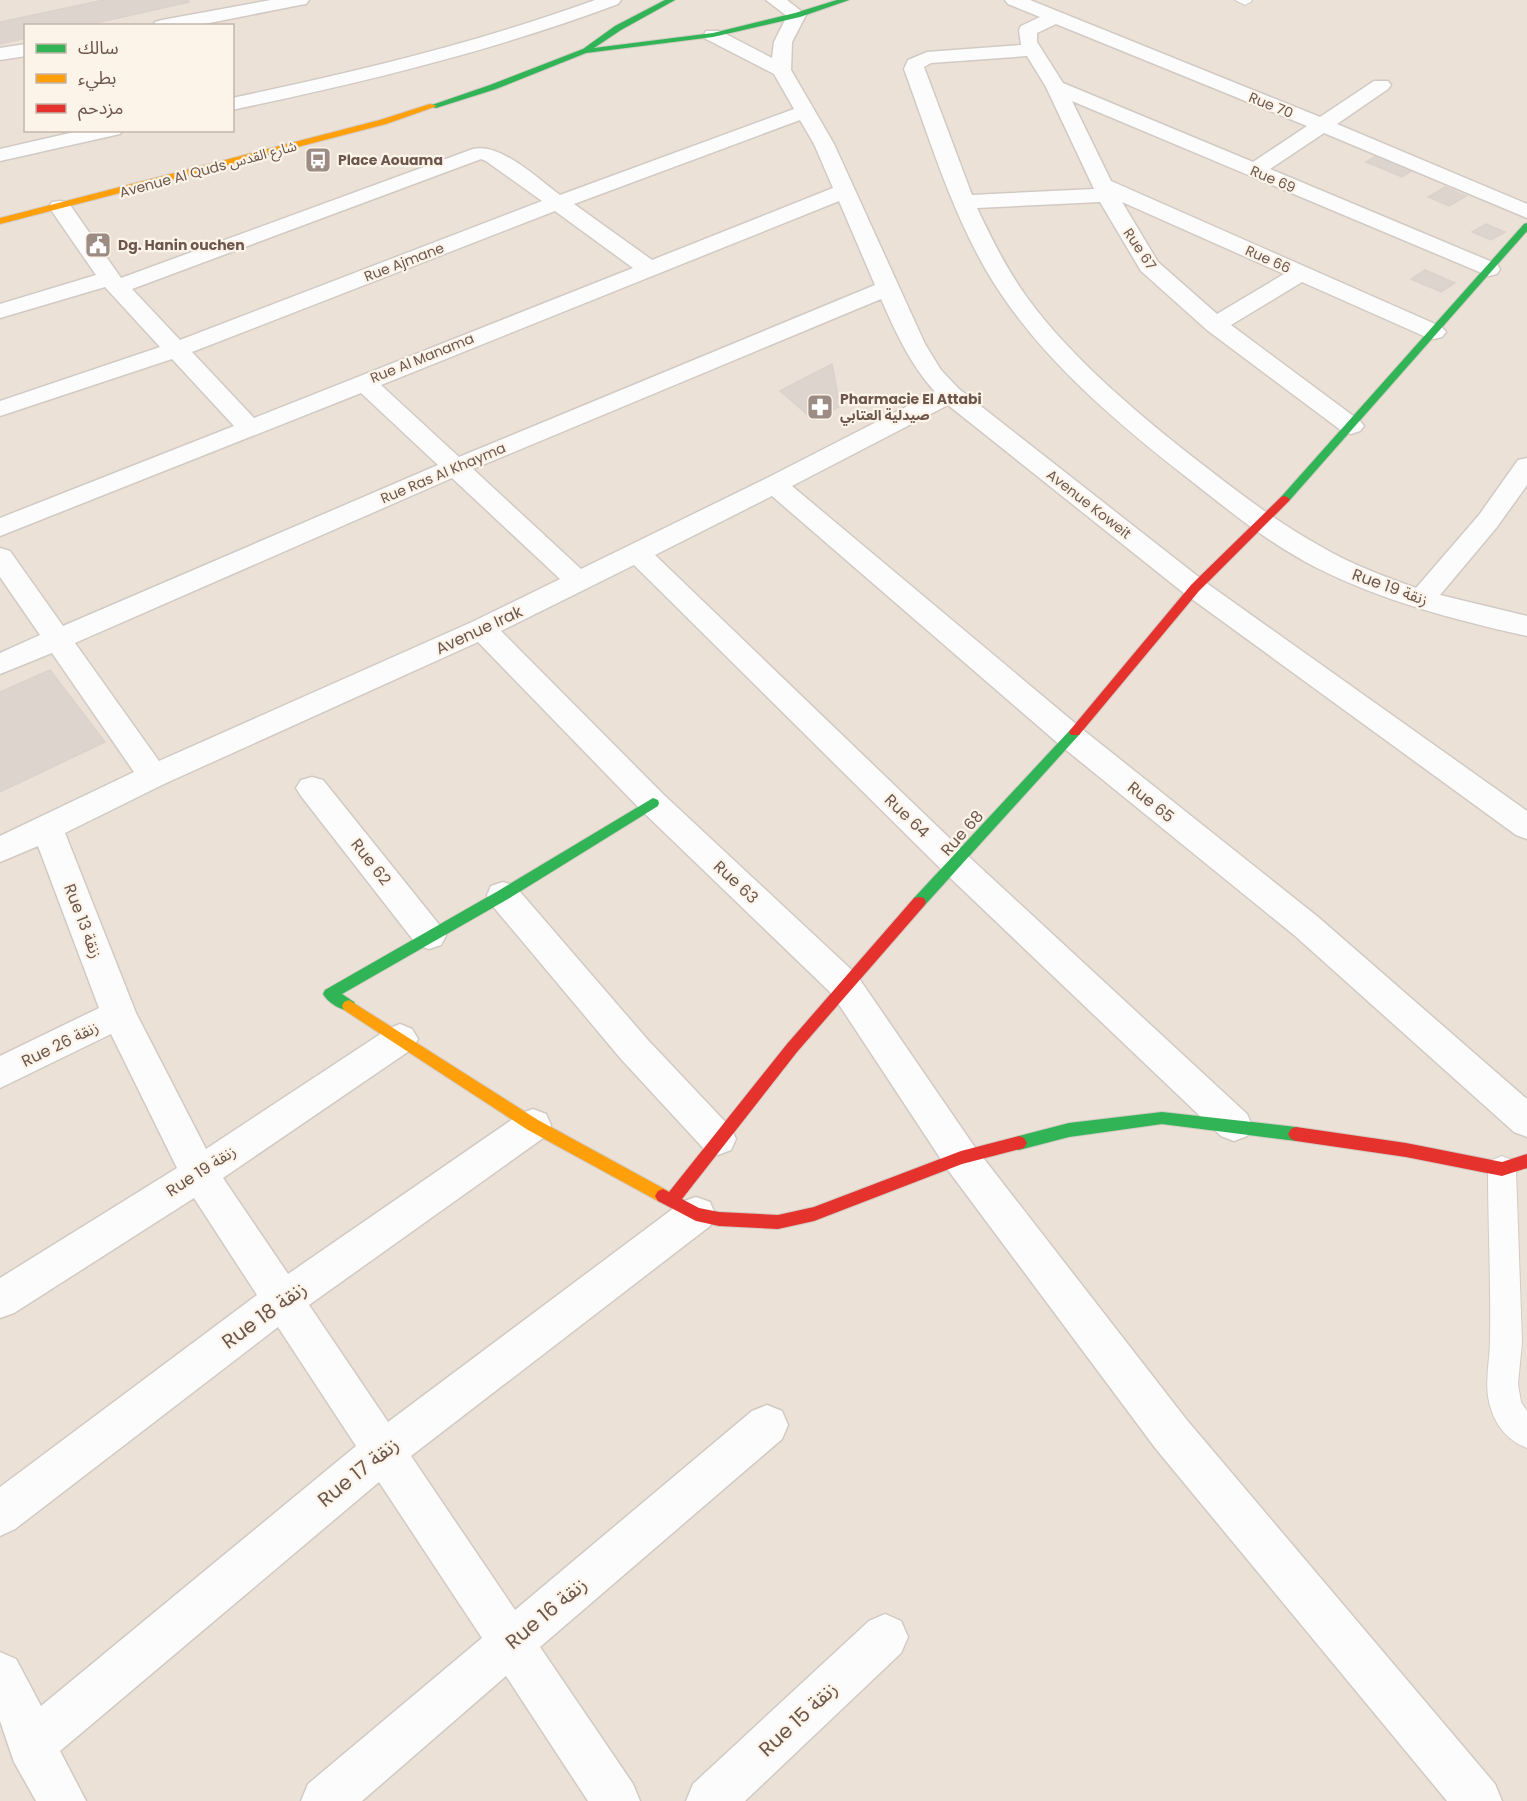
<svg xmlns="http://www.w3.org/2000/svg" width="1527" height="1801" font-family="Poppins,'Noto Sans Arabic',sans-serif">
  <rect width="100%" height="100%" fill="#f4eee8"/>
  <path fill="#ece1d6" fill-rule="evenodd" d="M0 0H1527V1801H0ZM26 26H232V130H26Z"/>
  <path fill="#ddd4ce" stroke="#dcd2cb" stroke-width="1.5" d="M104 0H187L189 2 83 26H26V38L0 44V22Z
    M1383 152 1418 167 1402 177 1366 162Z
    M1445 187 1466 196 1449 206 1428 197Z
    M1486 224 1505 232 1491 240 1472 232Z
    M1425 270 1455 283 1441 292 1411 279Z
    M832 364 840 406 814 420 780 391Z
    M50 670 105 742 0 792V692Z"/>
  <g fill="none" stroke-linecap="round" stroke-linejoin="round">
    <defs>
      <path id="lane" d="M1235 0H1251L1252 1 1245 5Z
        M1502 1156 1512 1160 1516 1169 1522 1342 1518 1384 1521 1402 1527 1411V1448C1509 1441 1497 1428 1491 1409 1483 1386 1490 1363 1490 1340 1491 1283 1488 1226 1488 1169L1492 1160Z"/>
      <path id="street" d="M271 0H309L306 4 300 5 194 26H153L155 22 162 20Z
        M595 0H621L618 4C493 51 364 82 232 110V98C355 72 477 43 595 0Z
        M766 0H787L806 15 792 42 791 70 834 144 925 344 941 370 959 389 1205 582 1527 811V839L1516 835 1185 594 948 405 792 486 1082 729 1318 917 1527 1099V1137L1514 1132 1294 935 1060 745 772 496 655 555 967 855 1247 1114 1252 1125 1247 1136 1234 1141 1221 1136 945 873 634 565 501 631 664 795 856 974 974 1146 1186 1419 1495 1784 1502 1801H1447L1156 1449 948 1170 832 994 642 811 478 642 164 784 65 833 136 1013 206 1149 388 1029 400 1024 412 1029 418 1039 412 1049 223 1178 288 1274 520 1114 533 1109 546 1114 551 1125 546 1136 309 1305 388 1422 682 1202 696 1197 710 1202 715 1214 710 1226 411 1456 515 1610 752 1411 767 1405 782 1411 788 1425 782 1439 540 1647 633 1784 640 1801H588L506 1676 362 1801H301L308 1784 482 1638 379 1482 60 1751 86 1801H36L14 1762 0 1721V1652L16 1659 41 1706 356 1446 278 1327 15 1529 0 1536V1487L257 1295 194 1198 14 1313 0 1318V1278L177 1168 111 1034 0 1088V1056L99 1008 38 846 0 862V836L134 772 52 653 0 674V653L40 635 0 577V548L10 551 63 626 438 465 361 393 0 536V518L234 426 172 359 0 416V401L160 347 105 287 0 318V304L96 275 49 207 52 202 60 201 68 202 121 278 473 149C500 142 538 179 560 195L794 109 774 74 706 39 704 35 706 31H720L772 58 774 42 787 16ZM800 120 814 144 833 188 652 260 574 204ZM481 159 486 161 542 201 180 340 132 289ZM839 201 875 285 459 457 381 385ZM555 211 633 268 254 418 192 352ZM881 299C896 333 910 364 935 392L765 479 581 569 473 469ZM452 478 560 579 472 622 159 761 75 643Z
        M1005 0H1030L1320 117 1374 81H1388L1391 85 1388 89 1337 124 1527 204V218L1324 133 1270 169 1497 264 1500 269 1497 274 1489 276 1072 101 1111 181 1442 327 1446 332 1442 337 1434 339 1426 337 1302 282 1231 325 1360 421 1364 426 1360 431 1351 434 1342 431 1207 330 1141 271 1100 202 977 208C991 238 1006 268 1026 296 1071 359 1146 421 1207 468 1243 496 1280 524 1320 546 1350 564 1383 576 1416 588L1479 515 1518 460 1527 458V485L1497 527 1440 595 1527 616V636C1455 620 1383 601 1317 568 1272 545 1233 514 1194 483 1117 423 1036 356 986 270 950 207 929 137 904 69L908 60 927 52 1021 45 1019 30 1021 26 1040 17 1008 4ZM1056 24 1307 126 1253 162 1063 83 1037 42V33ZM1027 56 1046 87 1094 189 972 195 924 67 931 63ZM1122 202 1284 274 1217 314 1158 262Z
        M26 44V56L0 60V48Z
        M83 130H123L120 134 0 161V149Z
        M312 777 323 780 441 927 446 936 441 945 429 949 417 945 301 796 296 788 301 780Z
        M503 882 515 886 647 1039 731 1128 736 1139 731 1150 718 1155 705 1150 621 1059 491 904 487 895 491 886Z
        M885 1614 901 1621 908 1637 901 1653 745 1801H686L693 1784 869 1621Z"/>
      <path id="fast" d="M665 0H675L621 30 594 48 713 33 795 13 837 0H849L800 17 713 37 586 53 496 89 436 108 429 106 490 85 583 49 615 26Z
        M1527 223V231L1289 501H1281V497L1524 224Z
        M1075 728 1081 732 1079 735 924 906H914L912 902 914 898 1071 729Z
        M653 798 658 800 659 803 658 806 508 899 342 994 354 1002 356 1006 354 1010C344 1013 328 1003 323 994L325 990 498 891Z
        M1162 1112 1296 1127 1301 1129 1304 1134 1301 1139 1296 1141 1162 1124 1069 1137 1019 1150 1014 1148 1011 1143 1014 1138 1019 1136 1069 1123Z"/>
      <path id="slow" d="M430 104 437 106 386 124 0 224V218L380 120Z
        M349 1000 538 1120 668 1191 671 1196 668 1201 663 1203 658 1201 528 1130 344 1010 342 1006 344 1002Z"/>
      <path id="jam" d="M1285 496 1290 499 1289 501 1199 591 1079 735H1071L1069 732 1071 729 1191 585 1281 497Z
        M919 897 924 898 926 902 924 906 797 1052 682 1199 699 1208 719 1212 778 1215 814 1207 961 1151 1019 1136 1024 1138 1027 1143 1024 1148 962 1164 814 1221 778 1229 719 1226 696 1221 658 1201 655 1196 658 1191 663 1189 669 1192 787 1044 914 898Z
        M1296 1127 1406 1143 1502 1162 1527 1154V1168L1502 1176 1406 1157 1296 1141 1291 1139 1288 1134 1291 1129Z"/>
    </defs>
    <use href="#lane" stroke="#d1cac4" stroke-width="2"/>
    <use href="#street" stroke="#d1cac4" stroke-width="3"/>
    <use href="#fast" stroke="#d2cbc5" stroke-width="2"/>
    <use href="#slow" stroke="#d2cbc5" stroke-width="2"/>
    <use href="#jam" stroke="#d2cbc5" stroke-width="2"/>
    <use href="#lane" fill="#fdfcfc" fill-rule="evenodd"/>
    <use href="#street" fill="#fdfcfc" fill-rule="evenodd"/>
    <use href="#fast" fill="#30b455" fill-rule="evenodd"/>
    <use href="#slow" fill="#ff9f0a" fill-rule="evenodd"/>
    <use href="#jam" fill="#e5322d" fill-rule="evenodd"/>
  </g>
  <defs>
    <symbol id="bus-square" viewBox="-11 -11 22 22"><rect x="-9" y="-9" width="18" height="18" rx="4" fill="#9c8c83" stroke="#fcf4e9"/><path d="M-5-6H5V4H4V6H2V4H-2V6H-4V4H-5ZM-3.5-4V0h7V-4ZM-3.5 1.2v1.5H-2V1.2ZM2 1.2v1.5H3.5V1.2Z" fill="#fff"/></symbol>
    <symbol id="civic-square" viewBox="-11 -11 22 22"><rect x="-9" y="-9" width="18" height="18" rx="4" fill="#9c8c83" stroke="#fcf4e9"/><path d="M-.6-6.5H3V-4.5H.6V-3L4-1V1h2V6H-6V1h2V-1L-.6-3ZM-1.2 2.5V6h2.4V2.5Z" fill="#fff"/></symbol>
    <symbol id="pharmacy-square" viewBox="-11 -11 22 22"><rect x="-9" y="-9" width="18" height="18" rx="4" fill="#9c8c83" stroke="#fcf4e9"/><path d="M-2-6h4v4h4v4h-4v4h-4v-4h-4v-4h4Z" fill="#fff"/></symbol>
  </defs>
  <g fill-rule="evenodd">
    <use href="#bus-square" x="303" y="145" width="30" height="30"/>
    <use href="#civic-square" x="83" y="230" width="30" height="30"/>
    <use href="#pharmacy-square" x="805" y="392" width="30" height="30"/>
  </g>
  <g text-anchor="middle" dominant-baseline="central" stroke-width="4.5" stroke-linejoin="round" paint-order="stroke">
    <g font-size="14" fill="#6d574d" stroke="#fcf4e9">
      <text transform="translate(1271 105) rotate(22)">Rue 70</text>
      <text transform="translate(208 169) rotate(-15)">Avenue Al Quds شارع القدس</text>
      <text transform="translate(1273 179) rotate(23)">Rue 69</text>
      <text transform="translate(1140 249) rotate(56)">Rue 67</text>
      <text transform="translate(1268 259) rotate(24)">Rue 66</text>
      <text transform="translate(404 262) rotate(-21)">Rue Ajmane</text>
      <text transform="translate(422 358) rotate(-22)">Rue Al Manama</text>
      <text transform="translate(443 473) rotate(-23)">Rue Ras Al Khayma</text>
      <text transform="translate(1089 504) rotate(38)">Avenue Koweit</text>
    </g>
    <g font-size="14" font-weight="bold" fill="#6d574d" stroke="#fcf4e9" text-anchor="start">
      <text x="338" y="160">Place Aouama</text>
      <text x="118" y="245">Dg. Hanin ouchen</text>
      <text x="840" y="399">Pharmacie El Attabi<tspan x="840" dy="16">صيدلية العتابي</tspan></text>
    </g>
    <g font-size="16" fill="#6d574d" stroke="#fcf4e9">
      <text transform="translate(1390 587) rotate(20)">Rue 19 زنقة</text>
      <text transform="translate(479 630) rotate(-25)">Avenue Irak</text>
      <text transform="translate(1151 802) rotate(39)">Rue 65</text>
      <text transform="translate(907 816) rotate(44)">Rue 64</text>
      <text transform="translate(962 833) rotate(-48)">Rue 68</text>
      <text transform="translate(371 862) rotate(52)">Rue 62</text>
      <text transform="translate(736 882) rotate(43)">Rue 63</text>
      <text transform="translate(83 921) rotate(69)">Rue 13 زنقة</text>
      <text transform="translate(60 1044) rotate(-26)">Rue 26 زنقة</text>
      <text transform="translate(201 1171) rotate(-33)">Rue 19 زنقة</text>
    </g>
    <g font-size="20" fill="#6d574d" stroke="#fcf4e9">
      <text transform="translate(264 1315) rotate(-36)">Rue 18 زنقة</text>
      <text transform="translate(358 1472) rotate(-39)">Rue 17 زنقة</text>
      <text transform="translate(546 1613) rotate(-40)">Rue 16 زنقة</text>
      <text transform="translate(798 1719) rotate(-43)">Rue 15 زنقة</text>
    </g>
  </g>
  <rect x="24" y="24" width="210" height="108" fill="#fcf4e9" stroke="#c3b5ab" stroke-width="1.5"/>
  <rect x="36" y="44" width="30" height="9" fill="#30b455" stroke="#c3b5ab" stroke-width="1.5"/>
  <text x="78" y="54" font-size="18" fill="#6d574d">سالك</text>
  <rect x="36" y="74" width="30" height="9" fill="#ff9f0a" stroke="#c3b5ab" stroke-width="1.5"/>
  <text x="78" y="84" font-size="18" fill="#6d574d">بطيء</text>
  <rect x="36" y="104" width="30" height="9" fill="#e5322d" stroke="#c3b5ab" stroke-width="1.5"/>
  <text x="78" y="114" font-size="18" fill="#6d574d">مزدحم</text>
</svg>
